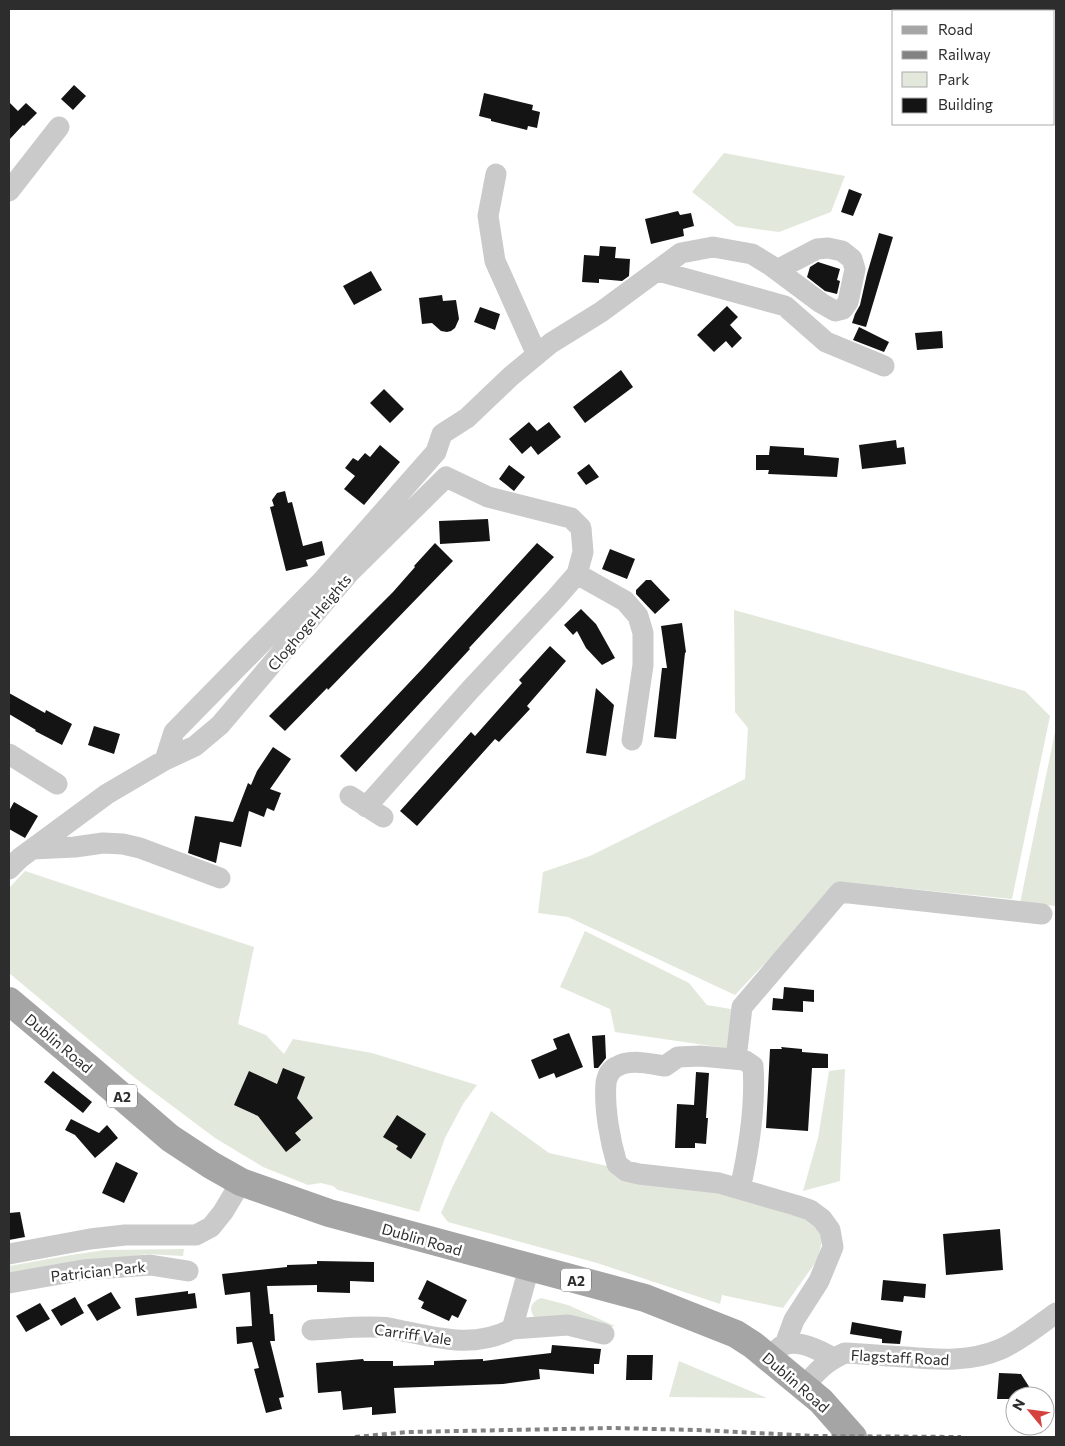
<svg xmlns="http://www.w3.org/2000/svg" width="1065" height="1446" font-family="Commissioner,sans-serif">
  <rect width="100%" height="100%" fill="#fff"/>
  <path fill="#e2e9dc" d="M724 153 845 176 831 212 779 232 736 226 692 192Z
    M734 610 1025 691 1050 716 1012 899 842 882 735 995 568 917 538 913 543 872 590 856 745 779 748 728 735 712Z
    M1056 727V906L1020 903Z
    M25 871 254 947 238 1024 266 1035 284 1054 293 1039 372 1053 477 1085 463 1104 445 1138 419 1212 338 1190 333 1186 321 1183 308 1185 263 1167 215 1138 135 1078 9 973V888Z
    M585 931 689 983 707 1005 737 1010 732 1049 615 1032 610 1009 560 987Z
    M845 1069 840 1181 803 1191 818 1138 829 1071Z
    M491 1111 549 1153 616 1168 719 1183 817 1220 824 1231 818 1259 783 1308 722 1295 720 1304 597 1263 448 1222 441 1213 452 1188Z
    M184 1249 183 1256 146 1254 9 1278V1266L71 1255 105 1250Z
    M541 1298 568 1305 615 1326 606 1328 534 1317C528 1307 532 1302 541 1298Z
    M679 1361 767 1398 669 1397Z"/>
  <path fill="#141414" d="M74 85 86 96 73 110 61 99Z
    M484 93 533 105 532 110 540 112 537 128 528 126 527 130 491 121V119L479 116Z
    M9 102 18 111 26 103 37 113 24 126 23 125 9 140Z
    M849 189 862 194 853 216 841 212Z
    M678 211 680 215 691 213 694 226 683 229 684 236 651 244 645 219Z
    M879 233 893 237 866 327 852 323 855 314 860 305 867 274Z
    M600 246 616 247 615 258 630 259 629 276 622 281 599 279V283L582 282 584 255 599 256Z
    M818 262 840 269 837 280 840 281 837 294 825 291 807 277 810 267Z
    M371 271 382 290 354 305 343 286Z
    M442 295 443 301 456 300 459 319 455 328 451 331 447 332 441 331 432 323 422 324 419 298Z
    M727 306 738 317 730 325 742 338 732 348 726 341 714 352 697 335Z
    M480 307 500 314 495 330 474 322Z
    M859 327 889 342 884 352 853 340Z
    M942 331 943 348 917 350 915 333Z
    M621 370 633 387 585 423 573 407Z
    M384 389 404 409 390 423 370 403Z
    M529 422 537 431 549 422 561 437 538 455 531 446 522 454 509 439Z
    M896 440 897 448 904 447 906 464 862 469 859 445Z
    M380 445 400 462 364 505 344 489 355 476 345 468 353 458 358 461 365 453 370 457Z
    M770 446 804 448V455L839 458 837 477 768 474 769 470H756V455H769Z
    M589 464 599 477 586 485 577 473Z
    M509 465 525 477 514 491 499 479Z
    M285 491 288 503 292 502 303 546 322 541 325 555 306 560 308 566 286 571 270 507 274 506 272 500 277 493Z
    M488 519 490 541 440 544 439 521Z
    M435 543 453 561 328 690 327 688 285 731 269 716 393 592 415 567 414 566Z
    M537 543 554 557 469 648 470 649 356 772 340 756 423 668Z
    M610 549 635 559 627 579 602 569Z
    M646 580H651L670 600 655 614 636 594V590Z
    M581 609 596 624 615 658 602 665 586 648 577 631 573 635 564 625Z
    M682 623 686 652 685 653 676 739 654 737 662 668H667L661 626Z
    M550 646 566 661 527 706 530 709 499 742 495 739 417 826 400 811 471 732 475 736 522 683 519 680Z
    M596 688 614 705 606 756 586 753Z
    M9 693 45 713 46 710 72 724 62 745 35 731 36 730 9 714Z
    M94 726 120 734 114 754 88 745Z
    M273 747 291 759 270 789 281 793 274 811 267 808 264 817 249 811 241 847 220 842 216 863 188 853 195 816 233 822 248 783 251 785 257 771Z
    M14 802 38 816 25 838 9 829V811Z
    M784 987 814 990V1002L803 1001V1012L772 1010 773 998 783 999Z
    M569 1033 583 1067 556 1078 554 1073 539 1079 531 1060 557 1049 553 1039Z
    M605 1035 606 1058 598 1068H594L592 1036Z
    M781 1047 802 1049V1052L828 1054V1068H812L808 1131 766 1128 770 1049H782Z
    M283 1068 305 1077 297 1098 313 1118 295 1133 301 1140 286 1152 258 1116 234 1105 249 1071 277 1084Z
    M53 1071 92 1102 83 1113 44 1082Z
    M696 1072 709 1073 706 1118H708L706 1144 695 1143V1148H675L677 1104 694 1105Z
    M397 1115 426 1134 411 1159 396 1149 398 1146 383 1137Z
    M71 1119 99 1133 107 1125 118 1138 95 1158 75 1135 65 1130Z
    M116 1162 138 1173 124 1203 102 1193Z
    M20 1212 25 1237 9 1240V1213Z
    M1000 1229 1003 1270 946 1275 943 1234Z
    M317 1261 374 1262V1282L350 1281V1293L317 1292V1285L267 1286 270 1314H273L275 1341H270L284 1397 279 1398 282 1409 266 1413 254 1369 259 1368 252 1342 237 1344 236 1327 252 1326 250 1292 225 1295 222 1274 287 1267V1265L317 1264Z
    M427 1280 467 1300 458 1318 452 1315 449 1321 421 1308 424 1302 418 1299Z
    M883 1280 926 1284 925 1298 904 1296 903 1302 881 1300Z
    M188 1291V1294L195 1293 197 1308 137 1316 135 1298Z
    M111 1292 121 1308 97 1321 87 1305Z
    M75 1297 84 1313 61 1326 51 1310Z
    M40 1303 50 1319 26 1332 16 1316Z
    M852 1322 902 1331 900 1344 882 1343V1339L850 1334Z
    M552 1345 601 1349 599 1364H594V1374L539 1369 540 1379 503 1384 394 1388 396 1413 372 1415V1407L343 1410 341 1391 318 1393 316 1363 363 1359 364 1361H393V1366L434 1365V1361L483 1359V1361L551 1353Z
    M627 1355H653L652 1380H626Z
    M999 1373 1021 1374 1035 1396H1015V1399H997Z"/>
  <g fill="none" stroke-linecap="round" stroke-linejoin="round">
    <path stroke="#cacaca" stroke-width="21" d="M496 174 488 216 495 261 537 355
      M9 191 59 127
      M658 271 785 306 826 342 884 366
      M577 574 625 601 638 616 643 633V665L632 740
      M9 754 57 784
      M165 760 174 732 324 579 436 452 442 434 467 418 510 377 551 343 601 312 681 253 713 247 752 254 770 265 821 303 835 311 843 309 848 302 855 269 852 259 842 251 828 248 817 249 777 270
      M350 796 383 817
      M32 849 75 847 103 843 123 844 140 848 220 878
      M9 869 20 858 107 794 165 760 195 746 220 725 350 572 446 477 488 497 571 518 581 528 583 552 577 574 556 598 470 690 366 807
      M736 1059 742 1007 840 892 1042 914
      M740 1189C749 1149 756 1107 753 1066L744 1060 700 1056 678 1057 665 1066C650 1064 630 1058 616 1067 610 1070 607 1077 606 1083 604 1108 610 1141 617 1164L626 1171 639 1174 719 1183 795 1205 810 1210 822 1219 830 1230 833 1247 819 1281 794 1320 787 1339 788 1344
      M9 1254 90 1239 125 1235H196L211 1227 223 1212 241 1182
      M9 1283 83 1270 150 1265 188 1271
      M512 1329 568 1325 604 1334
      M312 1330C338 1329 364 1325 389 1328 395 1329 402 1331 408 1332 445 1340 477 1347 512 1329L529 1268
      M776 1351C778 1349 780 1347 782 1346 797 1338 821 1351 833 1358
      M804 1387C816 1372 826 1361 845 1353 865 1354 886 1356 906 1357 939 1360 971 1362 1001 1349 1021 1340 1039 1325 1056 1313"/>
    <path stroke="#a5a5a5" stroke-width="28" d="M9 1001 90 1069 170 1138 211 1165 241 1182 329 1213 645 1298 736 1334 753 1345 821 1401 853 1437"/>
    <path stroke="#828282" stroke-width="4" stroke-dasharray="5 4" stroke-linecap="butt" d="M355 1437 408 1432 612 1428 698 1430 816 1436 961 1437"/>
  </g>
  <g text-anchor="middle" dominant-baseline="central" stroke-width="5" stroke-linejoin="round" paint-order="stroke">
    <g fill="#fff" stroke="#6c6c6c" stroke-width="1">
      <rect x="107" y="1084.5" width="30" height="23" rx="4"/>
      <rect x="561" y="1268.5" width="30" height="23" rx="4"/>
    </g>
    <g font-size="14" font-weight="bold" fill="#2d2d2d">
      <text x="122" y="1096">A2</text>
      <text x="576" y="1280">A2</text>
    </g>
    <g font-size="15" fill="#2d2d2d" stroke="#fff">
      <text transform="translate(309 622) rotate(-50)">Cloghoge Heights</text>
      <text transform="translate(59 1043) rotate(40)">Dublin Road</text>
      <text transform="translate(422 1239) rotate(16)">Dublin Road</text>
      <text transform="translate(98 1271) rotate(-6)">Patrician Park</text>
      <text transform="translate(413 1334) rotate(8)">Carriff Vale</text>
      <text transform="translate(900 1357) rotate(3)">Flagstaff Road</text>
      <text transform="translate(796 1382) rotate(41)">Dublin Road</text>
    </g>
  </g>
  <rect width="1065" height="1446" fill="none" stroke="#2d2d2d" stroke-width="20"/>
  <rect x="892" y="10" width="162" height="115" fill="#ffffff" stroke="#ababab"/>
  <rect x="902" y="26" width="25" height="8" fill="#a5a5a5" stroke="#ababab"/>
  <text x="938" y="35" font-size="15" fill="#2d2d2d">Road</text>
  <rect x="902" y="51" width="25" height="8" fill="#828282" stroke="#ababab"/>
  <text x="938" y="60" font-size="15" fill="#2d2d2d">Railway</text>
  <rect x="902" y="72" width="25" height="15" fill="#e2e9dc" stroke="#ababab"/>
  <text x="938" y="85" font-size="15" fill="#2d2d2d">Park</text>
  <rect x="902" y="98" width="25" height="15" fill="#141414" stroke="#ababab"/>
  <text x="938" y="110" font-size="15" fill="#2d2d2d">Building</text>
  <g transform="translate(1030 1411) rotate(299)"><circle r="24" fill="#ffffff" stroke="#ababab"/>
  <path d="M0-4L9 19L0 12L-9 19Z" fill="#d5423e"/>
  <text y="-8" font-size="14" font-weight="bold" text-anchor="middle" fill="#2d2d2d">N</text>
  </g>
</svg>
